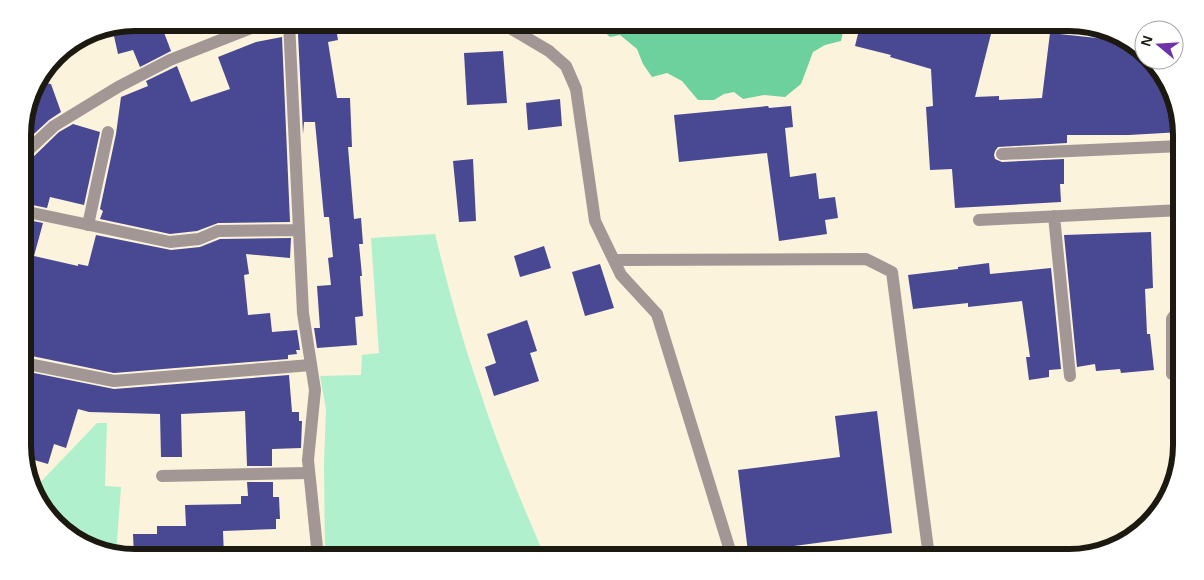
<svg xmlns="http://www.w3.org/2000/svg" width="1204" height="580" font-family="Helvetica,sans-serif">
  <rect width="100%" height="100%" fill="#fbf3dc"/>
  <path fill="#b0f0cc" d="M435 234C448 287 462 340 480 391 498 448 522 503 545 557H325L324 463 326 409 320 376 361 375 362 355 379 353 371 238Z
    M97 423H107L105 486 121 487 116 554 92 549 46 514 35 488Z"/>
  <path fill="#6dd19e" d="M747 22 762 27 763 23H845L841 41 825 45 813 52 801 84 785 97 764 95 743 99 734 92 724 94 714 100H698L682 81 667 73 652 77 643 64 637 49 620 35 610 37 598 26 586 23Z"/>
  <path fill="#484893" d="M135 22H160L171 51 140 67 133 50 118 54 112 27Z
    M305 22H335L338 40 328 42 337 98H350L352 147H348L354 219 361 218 363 244H359L362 276H360L363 316 355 317 357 345 317 348 314 328H320L317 286 331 285 328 258 333 257 329 217H324L315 122H304L303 134 298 34 299 33 298 27 305 26Z
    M861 22H994L975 97 999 96V100L1042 98 1050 33 1125 41 1144 55V60H1150L1158 66 1180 120 1181 132 1129 135H1067V143L998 147 995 151 994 155 995 159 1002 162 1064 159V184H1060L1061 202 955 208 952 169 930 170 926 107 933 106 931 69 890 57 891 55 855 46Z
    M282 37 290 222 218 223 197 231 170 234 100 219 103 211 100 209 116 134 121 97 148 86 146 81 177 66 191 102 230 89 218 57 256 42Z
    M503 51 507 103 467 105 464 53Z
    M37 82 51 84 61 112 49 120 23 144V127L34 85Z
    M560 99 562 126 528 130 526 103Z
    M768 106 769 108 791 106 793 127 785 128 790 177 816 173 819 199 835 197 838 218 825 220 827 234 779 241 767 153 679 162 674 115Z
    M73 124 100 132 84 205 50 197 47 208 23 203V163L29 161 59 132Z
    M473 159 476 221 459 222 453 161Z
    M23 219 43 223 34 256 78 266V264L88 266 96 235 171 250 200 247 220 239 291 238 290 258 246 254 249 274 244 275 248 315 270 313 272 332 297 330 300 350H296L297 354 288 355V359L114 373 27 355 28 352 24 351 32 318 23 316Z
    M1151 232 1153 288 1145 289 1147 334H1150L1154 370 1121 373 1120 369 1096 371 1095 364 1077 367 1064 235Z
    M544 246 551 268 520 277 514 256Z
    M989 263 990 274 1051 268 1061 369 1049 370V377L1029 380 1026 357H1030L1022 301 968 307V303L913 309 908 275 958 269V267Z
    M600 264 614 308 585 316 572 272Z
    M527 320 537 351 530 353 539 381 494 396 485 367 496 363 487 334Z
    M24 371 114 389 289 375 292 412H299V421H302L301 448 272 449V466H247L245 411 181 414 182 457H161L160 414 89 412 78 409 66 448 54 444 48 464 24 457Z
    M877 411 892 533 748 552 738 470 840 457 835 416Z
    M247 482H273V497H279L280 519H276V529L223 531 224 557H134L133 534H157V526H186L185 505 241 504V496H248Z"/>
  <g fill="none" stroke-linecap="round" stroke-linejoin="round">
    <path stroke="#a29794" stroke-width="12" d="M1002 154 1181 146
      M1054 216 1070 376
      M979 220 1181 210
      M88 225 108 132
      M23 363 114 381 311 365
      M1172 374V319L1181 306
      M162 476 309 473"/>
    <path stroke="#a29794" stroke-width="12" d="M289 22 303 313 315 390 308 460 318 557
      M500 22 549 51 566 66 576 89 595 221 621 275 657 314 732 557
      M23 155 54 126 118 87 170 60 266 22
      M23 211 170 242 199 239 218 231 299 230
      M614 260 866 259 892 272 929 557"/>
  </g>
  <path d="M0 0H1204V580H0ZM135 31H1069A104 104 0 0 1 1173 135V445A104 104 0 0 1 1069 549H135A104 104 0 0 1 31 445V135A104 104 0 0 1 135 31Z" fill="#fff" fill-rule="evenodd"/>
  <path fill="none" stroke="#1c1911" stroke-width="6" d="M135 31H1069A104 104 0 0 1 1173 135V445A104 104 0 0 1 1069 549H135A104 104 0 0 1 31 445V135A104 104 0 0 1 135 31Z"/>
  <g transform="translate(1159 45) rotate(288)"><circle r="24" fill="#ffffff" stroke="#a4a3a0"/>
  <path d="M0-4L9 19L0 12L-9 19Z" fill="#6d33a9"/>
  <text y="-8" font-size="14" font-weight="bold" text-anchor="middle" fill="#1c1911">N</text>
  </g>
</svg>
